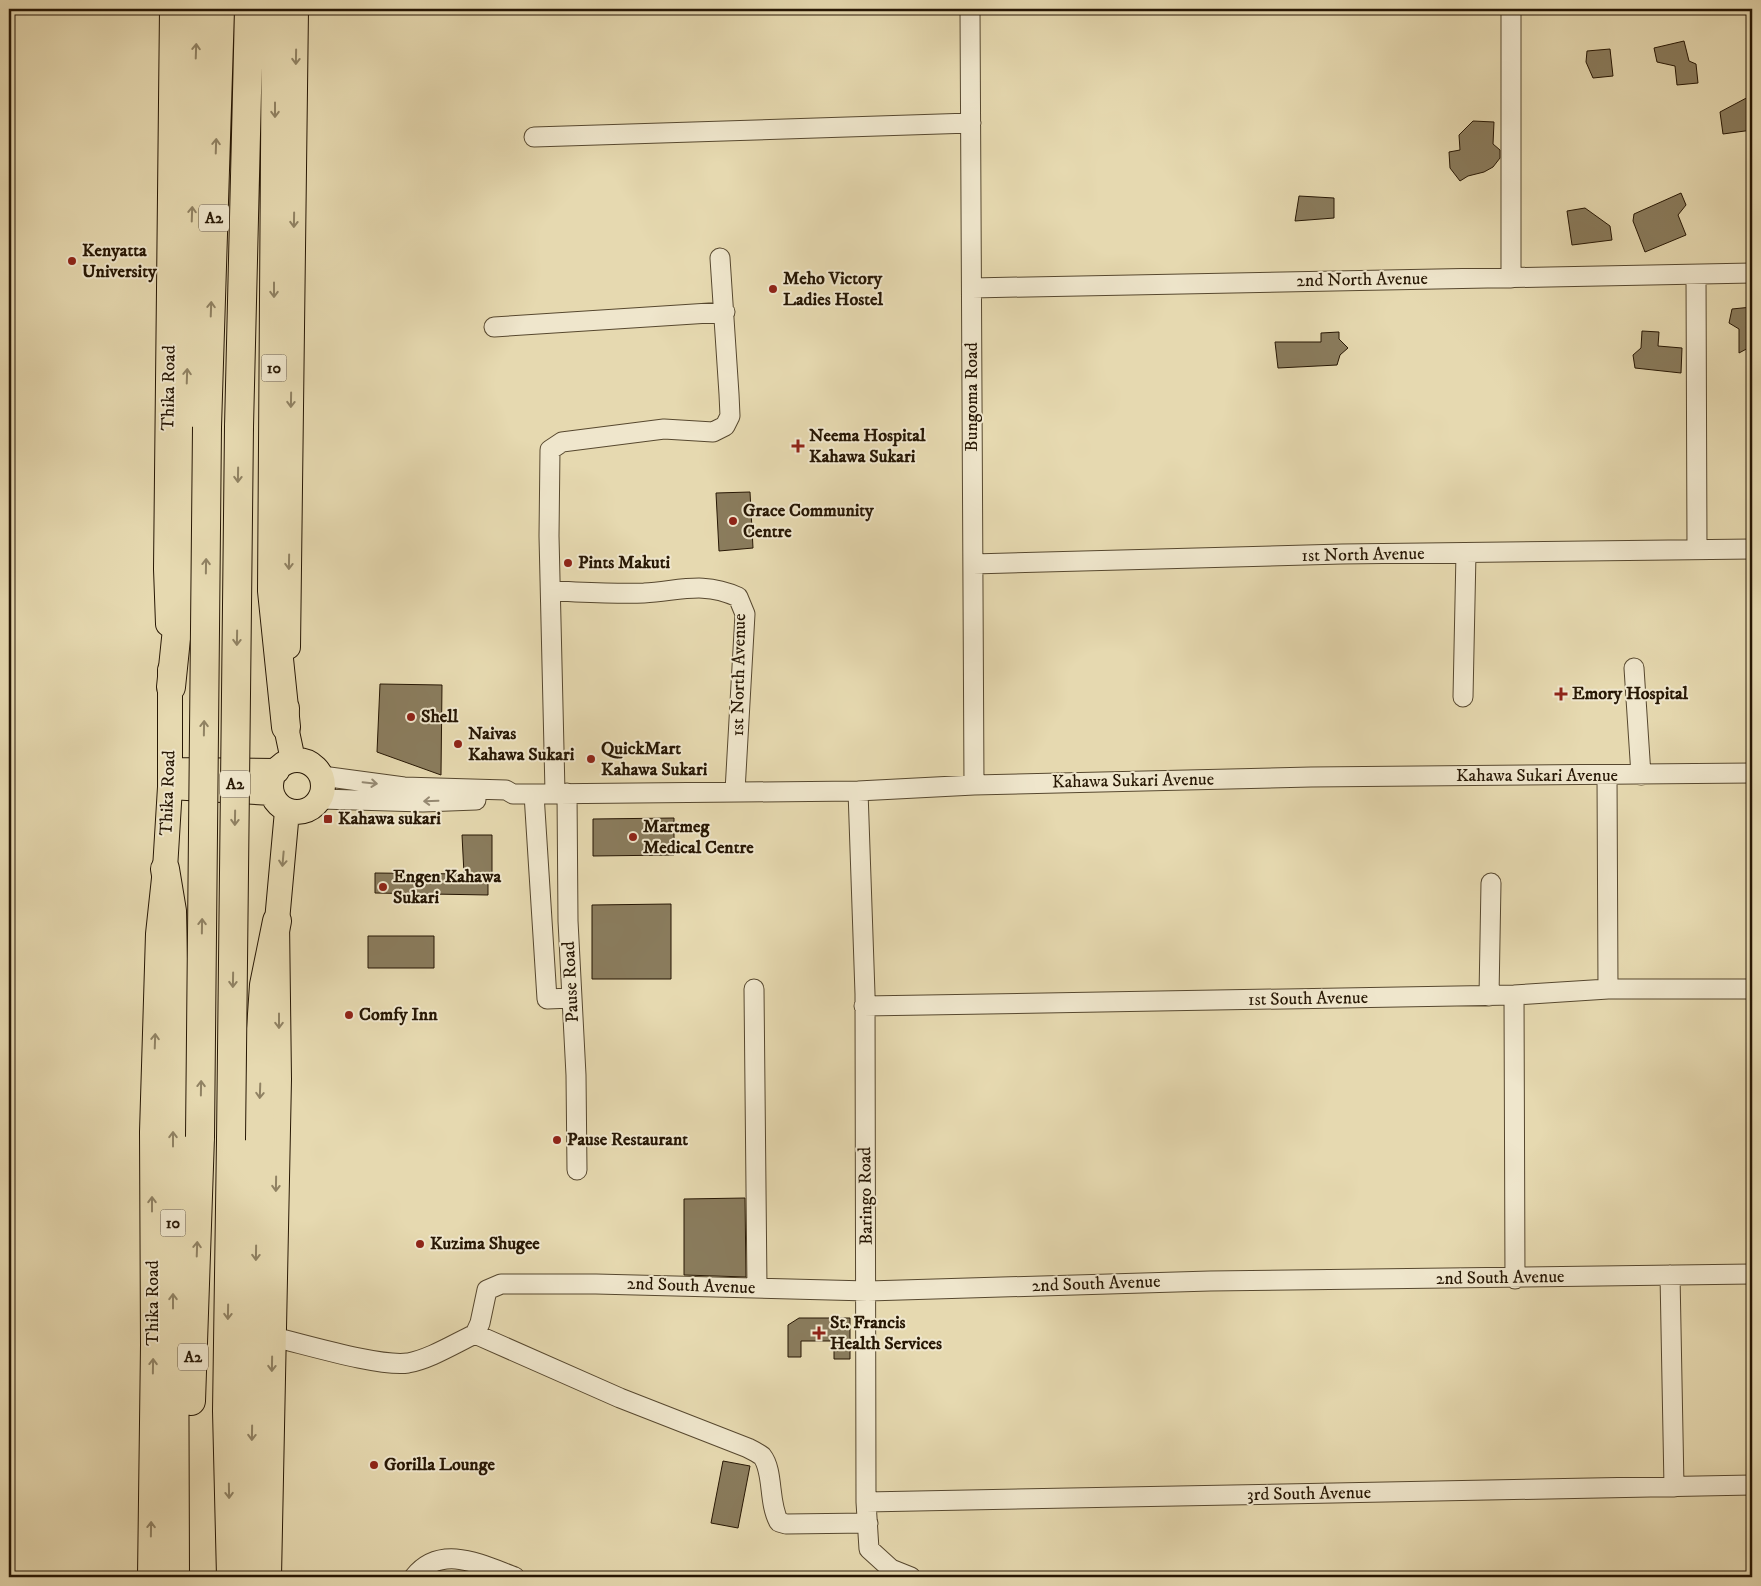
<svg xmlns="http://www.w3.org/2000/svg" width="1761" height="1586" font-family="'IM FELL DW Pica',serif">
  <rect width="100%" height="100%" fill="#e6d9b0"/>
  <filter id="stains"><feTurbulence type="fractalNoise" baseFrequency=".004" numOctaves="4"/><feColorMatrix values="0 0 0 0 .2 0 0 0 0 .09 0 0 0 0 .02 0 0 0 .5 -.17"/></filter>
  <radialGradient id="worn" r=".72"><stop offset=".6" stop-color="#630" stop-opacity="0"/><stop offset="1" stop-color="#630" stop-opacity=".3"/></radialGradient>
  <path fill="#8a7c5d" stroke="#271704" d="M1684 41 1689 61 1696 64 1698 83 1677 85 1675 66 1657 62 1654 48Z
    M1610 49 1613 76 1593 78 1586 62 1587 51Z
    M1752 95V130L1723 134 1720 112Z
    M1473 121 1494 122 1493 144 1500 150V158L1493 167 1484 172 1468 176 1460 181 1450 168 1449 152 1460 150 1459 135Z
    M1681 193 1686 205 1678 215 1686 235 1645 252 1633 221 1634 214Z
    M1299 196 1334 198V218L1295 221Z
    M1585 208 1610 226 1612 240 1572 245 1567 211Z
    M1752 307V346L1739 353V329L1729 323 1732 309Z
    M1642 331 1659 332 1658 346 1682 348 1681 373 1635 368 1633 355 1641 348Z
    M1339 332V339L1348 348 1340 355 1337 365 1278 368 1275 342H1321V333Z
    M750 492 753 548 719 551 716 493Z
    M380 684 442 685 441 775 377 752Z
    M674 818V855L593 856V819Z
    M462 835H492V876H488V895L375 893V873L464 874Z
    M671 904V979H592V905Z
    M368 936H434V968H368Z
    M745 1198 746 1277 684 1275V1199Z
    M799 1318H850V1359H834V1341H801V1357H788V1325Z
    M723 1461 750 1466 738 1528 711 1523Z"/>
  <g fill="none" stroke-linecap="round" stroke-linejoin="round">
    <defs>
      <path id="minor" d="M970 9 974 785
        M1511 9V278
        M534 137 971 123
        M1696 275 1697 550
        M972 288 1752 273
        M494 327 725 312
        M973 564 1342 554 1752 549
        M552 591C583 592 613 594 644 593 680 591 703 581 738 597L745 614 735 791
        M1634 668 1641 775
        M1463 697 1466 553
        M1607 775 1608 989
        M322 776 404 787 506 790 513 794H534L858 791 974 785 1311 777 1752 773
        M858 791 865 994 866 1502 869 1549 891 1569 911 1577
        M555 792 549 536 550 450 562 442 664 429 713 432 725 426 730 416 729 394 720 258
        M567 793 568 921 576 1075 577 1170
        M534 794 547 999 572 998
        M321 799 423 802 476 800
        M754 989 757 1288
        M1514 995 1515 1279
        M1489 996 1491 883
        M864 1006 1514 995 1608 989H1752
        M1670 1275 1674 1487
        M475 1334 480 1323 487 1290 501 1284H596L868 1291 1210 1281 1752 1274
        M273 1337C304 1344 379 1367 408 1363 430 1359 454 1344 475 1334L620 1398 748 1448C752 1450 758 1453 762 1456 774 1471 768 1503 779 1522L786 1524 868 1523
        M866 1502 1752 1485
        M414 1577C441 1543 482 1565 515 1577"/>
      <path id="major" d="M168 624 166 569 172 9
        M288 647 296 9
        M287 708 286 727 293 760
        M271 786a26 26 0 1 1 52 0a26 26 0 1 1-52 0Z
        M170 770 277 771
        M170 787 272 793
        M150 1577 153 1345 152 1132 158 934 165 869 170 787V670
        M269 1577 279 1079 277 921 287 811"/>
      <path id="highway" d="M276 9 272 591 286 727
        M207 427 220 9
        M239 427 249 9
        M171 687 181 590 197 9
        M165 869 172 911 173 959 175 1577
        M231 1140 227 1411 231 1577
        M191 1401 200 1137
        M249 1577 261 1029 264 985 277 921"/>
    </defs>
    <use href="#minor" stroke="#57482f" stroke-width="21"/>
    <use href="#major" stroke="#271704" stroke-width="26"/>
    <use href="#highway" stroke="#271704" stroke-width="30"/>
    <use href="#minor" stroke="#efe6cc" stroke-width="19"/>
    <use href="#major" stroke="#e6d9b0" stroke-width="24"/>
    <use href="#highway" stroke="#e6d9b0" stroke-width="28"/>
    <defs>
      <path id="highway-bridge" d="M200 1137 207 427
        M231 1140 239 427"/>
    </defs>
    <use href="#highway-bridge" stroke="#271704" stroke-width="30" stroke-linecap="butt"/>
    <use href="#highway-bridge" stroke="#e6d9b0" stroke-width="28"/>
  </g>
  <defs><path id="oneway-shaft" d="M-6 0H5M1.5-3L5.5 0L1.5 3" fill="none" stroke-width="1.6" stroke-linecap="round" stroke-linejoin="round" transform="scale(1.25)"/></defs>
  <g stroke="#908263">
    <use href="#oneway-shaft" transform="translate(196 51) rotate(-88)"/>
    <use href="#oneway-shaft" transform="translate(296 57) rotate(91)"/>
    <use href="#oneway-shaft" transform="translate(275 110) rotate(90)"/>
    <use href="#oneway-shaft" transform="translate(216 146) rotate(-88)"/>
    <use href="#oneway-shaft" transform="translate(192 214) rotate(-88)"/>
    <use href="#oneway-shaft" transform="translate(294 220) rotate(91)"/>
    <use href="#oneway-shaft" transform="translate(274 290) rotate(90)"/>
    <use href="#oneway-shaft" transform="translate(211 309) rotate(-88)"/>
    <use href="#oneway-shaft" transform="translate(187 376) rotate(-88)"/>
    <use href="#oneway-shaft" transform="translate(291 400) rotate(91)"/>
    <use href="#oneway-shaft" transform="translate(238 475) rotate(91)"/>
    <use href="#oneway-shaft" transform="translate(289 562) rotate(91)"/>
    <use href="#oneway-shaft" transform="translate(206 566) rotate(-89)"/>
    <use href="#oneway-shaft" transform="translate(237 638) rotate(91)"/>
    <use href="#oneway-shaft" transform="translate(204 728) rotate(-89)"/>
    <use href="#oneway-shaft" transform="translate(235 818) rotate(91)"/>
    <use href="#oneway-shaft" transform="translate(283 859) rotate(95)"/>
    <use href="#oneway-shaft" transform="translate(202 926) rotate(-89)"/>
    <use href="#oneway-shaft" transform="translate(233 980) rotate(91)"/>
    <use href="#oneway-shaft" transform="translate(279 1021) rotate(90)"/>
    <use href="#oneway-shaft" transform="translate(155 1041) rotate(-88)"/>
    <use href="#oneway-shaft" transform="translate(201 1088) rotate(-89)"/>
    <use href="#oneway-shaft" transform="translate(260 1091) rotate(92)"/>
    <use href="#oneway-shaft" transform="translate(173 1139) rotate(-90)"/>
    <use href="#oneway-shaft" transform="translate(276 1184) rotate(91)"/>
    <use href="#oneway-shaft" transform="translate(152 1204) rotate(-90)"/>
    <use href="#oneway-shaft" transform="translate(197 1249) rotate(-88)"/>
    <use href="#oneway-shaft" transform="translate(256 1253) rotate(91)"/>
    <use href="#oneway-shaft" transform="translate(173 1301) rotate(-90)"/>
    <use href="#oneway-shaft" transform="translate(228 1312) rotate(91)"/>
    <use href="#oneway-shaft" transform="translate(272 1364) rotate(91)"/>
    <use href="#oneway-shaft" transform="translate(153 1366) rotate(-89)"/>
    <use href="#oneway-shaft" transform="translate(252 1433) rotate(91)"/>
    <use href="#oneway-shaft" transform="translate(229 1491) rotate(89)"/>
    <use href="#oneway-shaft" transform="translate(151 1529) rotate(-89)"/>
  </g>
  <g stroke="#958972">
    <use href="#oneway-shaft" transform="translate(370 783) rotate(6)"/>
    <use href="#oneway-shaft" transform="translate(431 801) rotate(178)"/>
  </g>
  <g fill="#8f2418" stroke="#efe6cc" stroke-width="2">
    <circle cx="72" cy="261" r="5"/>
    <circle cx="773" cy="289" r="5"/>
    <path d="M795.5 438.5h5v5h5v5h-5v5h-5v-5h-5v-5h5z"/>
    <circle cx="733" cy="521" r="5"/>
    <circle cx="568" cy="563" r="5"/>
    <path d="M1558.5 686.5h5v5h5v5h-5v5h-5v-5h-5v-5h5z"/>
    <circle cx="411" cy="717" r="5"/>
    <circle cx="458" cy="744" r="5"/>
    <circle cx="591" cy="759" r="5"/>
    <rect x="323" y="814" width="10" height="10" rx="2.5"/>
    <circle cx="633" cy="837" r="5"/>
    <circle cx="383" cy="887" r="5"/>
    <circle cx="349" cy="1015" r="5"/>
    <circle cx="557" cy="1140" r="5"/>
    <circle cx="420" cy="1244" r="5"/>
    <path d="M816.5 1325.5h5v5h5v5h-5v5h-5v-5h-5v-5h5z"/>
    <circle cx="374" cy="1465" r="5"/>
  </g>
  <g text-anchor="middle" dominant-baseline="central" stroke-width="4" stroke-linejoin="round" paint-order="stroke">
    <g fill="#efe6cc" stroke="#635540" stroke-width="1">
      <rect x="199" y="204.5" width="30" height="27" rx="4"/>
      <rect x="261.5" y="354.5" width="25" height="27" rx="4"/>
      <rect x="220" y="770.5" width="30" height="27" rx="4"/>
      <rect x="160.5" y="1209.5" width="25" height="27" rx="4"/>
      <rect x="178" y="1343.5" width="30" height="27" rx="4"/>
    </g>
    <g font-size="16" font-weight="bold" fill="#271704">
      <text x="214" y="218">A2</text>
      <text x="274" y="368">10</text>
      <text x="235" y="784">A2</text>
      <text x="173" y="1223">10</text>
      <text x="193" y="1357">A2</text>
    </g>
    <g font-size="18" font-weight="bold" fill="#271704" stroke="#efe6cc" text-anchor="start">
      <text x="82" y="251">Kenyatta<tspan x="82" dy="21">University</tspan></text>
      <text x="783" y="279">Meho Victory<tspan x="783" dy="21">Ladies Hostel</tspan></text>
      <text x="809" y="436">Neema Hospital<tspan x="809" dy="21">Kahawa Sukari</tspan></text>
      <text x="743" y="511">Grace Community<tspan x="743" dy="21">Centre</tspan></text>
      <text x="578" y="563">Pints Makuti</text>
      <text x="1572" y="694">Emory Hospital</text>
      <text x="421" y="717">Shell</text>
      <text x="468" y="734">Naivas<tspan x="468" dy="21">Kahawa Sukari</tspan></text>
      <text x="601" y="749">QuickMart<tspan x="601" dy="21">Kahawa Sukari</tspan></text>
      <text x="338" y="819">Kahawa sukari</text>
      <text x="643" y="827">Martmeg<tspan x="643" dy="21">Medical Centre</tspan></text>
      <text x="393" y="877">Engen Kahawa<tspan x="393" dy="21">Sukari</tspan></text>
      <text x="359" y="1015">Comfy Inn</text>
      <text x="567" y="1140">Pause Restaurant</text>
      <text x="430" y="1244">Kuzima Shugee</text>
      <text x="830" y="1323">St. Francis<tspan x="830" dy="21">Health Services</tspan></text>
      <text x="384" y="1465">Gorilla Lounge</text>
    </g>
    <g font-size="18" fill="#271704" stroke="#efe6cc">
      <text transform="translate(1362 280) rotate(-1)">2nd North Avenue</text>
      <text transform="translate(169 388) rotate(-89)">Thika Road</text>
      <text transform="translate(972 397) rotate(-90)">Bungoma Road</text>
      <text transform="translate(1363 555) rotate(-1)">1st North Avenue</text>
      <text transform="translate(739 675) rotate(-89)">1st North Avenue</text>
      <text x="1537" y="776">Kahawa Sukari Avenue</text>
      <text transform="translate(1133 781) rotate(-1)">Kahawa Sukari Avenue</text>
      <text transform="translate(168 793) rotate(-88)">Thika Road</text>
      <text transform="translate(571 982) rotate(-93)">Pause Road</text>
      <text transform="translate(1308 999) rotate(-1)">1st South Avenue</text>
      <text transform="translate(866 1196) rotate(-91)">Baringo Road</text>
      <text transform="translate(1500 1278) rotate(-1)">2nd South Avenue</text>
      <text transform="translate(1096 1284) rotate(-2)">2nd South Avenue</text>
      <text transform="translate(691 1286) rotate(2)">2nd South Avenue</text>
      <text transform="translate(153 1303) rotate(-90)">Thika Road</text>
      <text transform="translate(1309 1494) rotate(-1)">3rd South Avenue</text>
    </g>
  </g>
  <rect width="1761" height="1586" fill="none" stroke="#e6d9b0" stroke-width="30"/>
  <rect x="10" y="10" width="1741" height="1566" fill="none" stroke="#271704" stroke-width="2.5"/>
  <rect x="15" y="15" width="1731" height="1556" fill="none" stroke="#271704"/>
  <rect width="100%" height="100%" filter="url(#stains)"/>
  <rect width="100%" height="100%" fill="url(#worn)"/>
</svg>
